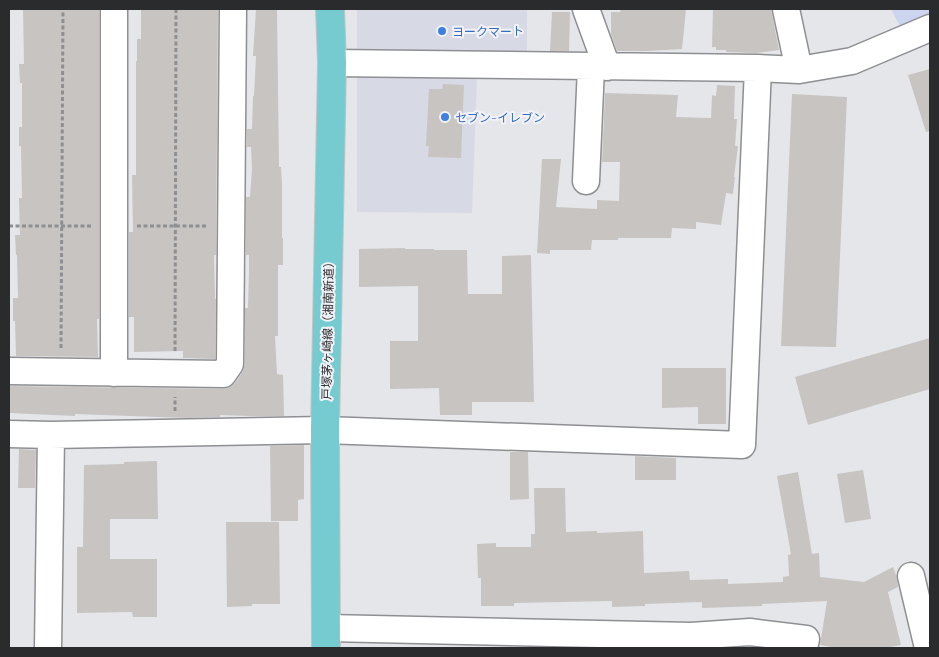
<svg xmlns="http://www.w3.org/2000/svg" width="939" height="657" font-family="'Playfair Display','Noto Sans JP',serif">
  <rect width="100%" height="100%" fill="#e5e6ea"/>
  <path fill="#d7dae5" d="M357 9H527V55L357 54Z
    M357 76 477 79 472 213 357 212Z"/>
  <path fill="#ccd4f0" d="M891 9H930V13L900 26Z"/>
  <path fill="#c8c4c2" d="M23 9H99V319H97L98 357 16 356 15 321H13V298H18L17 255H16L15 235H20L19 198H22L21 146H19V127H22V83H20L19 64H24Z
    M141 9H218L216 255H214L215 299H216L215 359 183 358V351L134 352V317H129V232H133L132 175H136V61H137V39H141Z
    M256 9H277L279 167H281L282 184V238H283V265H278V336H275L277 374 283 375 284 416H248L220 415V417L186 418 75 414V416L9 413V386L223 389 230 387 235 383 242 373 245 364V308H248L249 271V255H246V197H250L252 169 251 147H247V129H252L253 96H254L256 56H253Z
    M621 9H686L682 49 648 51H617L611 34V12H620Z
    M713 9H771L779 50 756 53 726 52V50H716V47H712Z
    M552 12H570L569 51H550Z
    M930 69V131L926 132 908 75Z
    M443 84 464 85 461 158 428 157 429 146H426L429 89H442Z
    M717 85 735 86 734 119H737L735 146H738L734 177H735L733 194 726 193 721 225 696 222V229L672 228 671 238H618V240H592L591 250H550V254L537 253 542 159H561L556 207 597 209V200L619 201 620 162H602L605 93 678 95 676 117 711 118 712 95 716 96Z
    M792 94 847 97 836 347 781 346Z
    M405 248V249H434V250H467L468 294H502V256L531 255 534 402H472V415H440L439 388 390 389V341H418V286L359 287V249Z
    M930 338V389L808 425 795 377Z
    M662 368H726V424H698V407L662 408Z
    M304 445V499L298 500V521H271L270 446Z
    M19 449 36 450 35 488H18Z
    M510 452H528L529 499 510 500Z
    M635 456 676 458V480H635Z
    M157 461 158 519H110V559H157V617H133L132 612 77 613V547H83L84 465 124 464V462Z
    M863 470 871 519 845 523 837 474Z
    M798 472 812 554 819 553 820 577 864 582 893 567 896 575 898 587 888 592 901 645 884 648H838L820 645 827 601 762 604V606L702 608V602L645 604V606L612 607V601L514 603V606H481V578H478L477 544 496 543V547H531V534H535L534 488H565L566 532 597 531V533L643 531 644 573 689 571 690 580 728 579V584L783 582V577L789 576 788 555 791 554 777 476Z
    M226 522H279L280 604H252V606L227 607Z"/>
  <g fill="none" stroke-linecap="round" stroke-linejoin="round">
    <defs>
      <path id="minor" d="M114 9V373
        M586 9 607 67
        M786 9 799 70
        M332 63 758 68 799 70 852 61 930 28
        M586 181 591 67
        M9 371 223 374 230 364 233 9
        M9 434 51 435 325 430 742 445 758 68
        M911 576 928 648
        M327 628 691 636 750 632 806 639 804 648
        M48 648 51 435"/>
      <path id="major" d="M326 648 325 430 332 63 330 9"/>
    </defs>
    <use href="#minor" stroke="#8e8f93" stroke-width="29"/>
    <use href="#major" stroke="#c3c4c4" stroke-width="30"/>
    <path stroke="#8e8f91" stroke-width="3" stroke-dasharray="4 2.5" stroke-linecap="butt" d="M9 226H91
      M137 226H208
      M61 348 63 9
      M175 351 176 9
      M175 411V397"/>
    <use href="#minor" stroke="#fff" stroke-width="26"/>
    <use href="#major" stroke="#76cbd0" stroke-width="28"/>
  </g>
  <g fill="#3f7fe0" stroke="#f2f3f8" stroke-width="2">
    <circle cx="442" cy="31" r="5"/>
    <circle cx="445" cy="117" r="5"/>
  </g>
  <g text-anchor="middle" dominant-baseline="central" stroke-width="4" stroke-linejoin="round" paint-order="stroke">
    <g font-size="12" fill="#366cbe" stroke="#f2f3f8" text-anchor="start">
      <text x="452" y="31">ヨークマート</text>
      <text x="455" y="117">セブン-イレブン</text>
    </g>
    <g font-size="12" fill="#2a2b2c" stroke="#f2f3f8">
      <text transform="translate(327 328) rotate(-89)">戸塚茅ヶ崎線（湘南新道）</text>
    </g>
  </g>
  <rect width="939" height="657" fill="none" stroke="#2a2b2c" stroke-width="20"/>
</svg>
